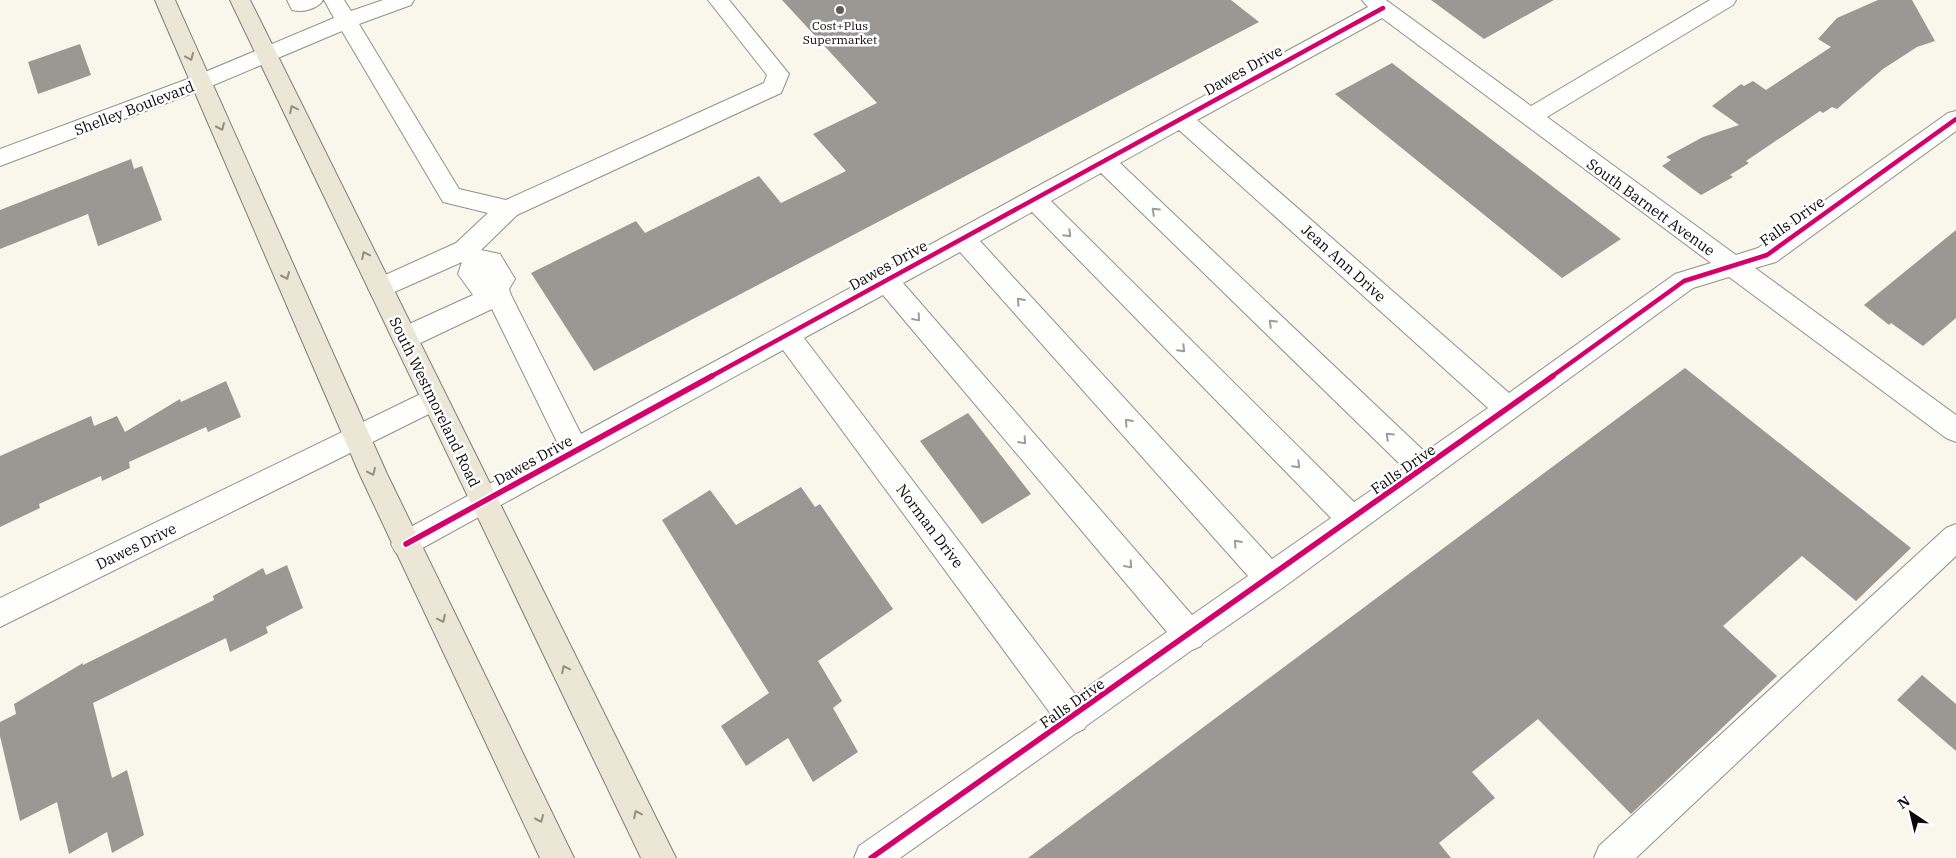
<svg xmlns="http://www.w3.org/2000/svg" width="1956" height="858" font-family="'IBM Plex Serif',serif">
  <rect width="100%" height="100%" fill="#f9f6ec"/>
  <path fill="#9b9893" d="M782 0H1231L1259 22 594 371 531 273 636 221 645 233 759 176 781 203 846 171 813 134 877 103Z
    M1431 0H1554L1484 39Z
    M1878 0H1912L1935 41 1917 47 1883 69 1837 109 1832 107 1823 113 1820 111 1746 161 1749 163 1730 175 1733 177 1701 195 1662 166 1671 160 1666 157 1703 137 1739 125 1712 106 1741 84 1744 86 1753 81 1766 90 1831 47 1818 39 1837 18Z
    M80 44 91 75 38 94 28 62Z
    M1392 63 1621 239 1562 278 1335 94Z
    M131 159 134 169 142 166 162 220 98 246 88 214 0 249V210Z
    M1956 230V318L1923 346 1891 323 1889 325 1864 305Z
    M1685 368 1911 548 1856 601 1802 556 1723 626 1777 676 1631 814 1538 719 1472 772 1495 798 1439 843 1451 858H1028Z
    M226 381 241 417 208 432 206 427 129 462 130 468 102 481 101 476 39 504 40 508 0 527V456L91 416 94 426 117 416 125 432 180 399 181 402Z
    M968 413 1031 494 982 524 920 441Z
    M801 487 815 507 820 504 893 609 818 661 842 701 833 708 858 752 813 782 788 738 746 766 721 726 769 693 662 520 710 490 736 525Z
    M287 565 303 608 266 627 268 633 230 652 226 638 93 703 112 778 127 770 144 835 112 853 107 832 69 854 57 802 20 821 0 736V722L16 714 14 704 83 663V665L214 600 213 596 263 568 266 575Z
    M1922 675 1956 704V751L1897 700Z"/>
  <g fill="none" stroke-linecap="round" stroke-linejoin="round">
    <defs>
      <path id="minor" d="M287 0H323C318 9 302 13 292 10Z
        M324 0H344L351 11 383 0H414L411 5 359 24 459 189 506 200 764 83 767 75 708 0H729L789 74 781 93 517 215 481 250 500 254 515 279 509 289 511 295 581 434 1368 7 1362 0H1386L1531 106 1710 0H1736L1733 5 1547 117 1736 255 1758 248 1948 113 1956 111V131L1776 262 1755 268 1956 415V442L1946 438 1729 277 1693 288 1281 589 1203 643 1201 646 1192 650 1086 726 1084 729 1076 733 900 858H854L859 846 1050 713 783 350 406 557 396 553 391 544 396 535 559 446 492 309 414 346 405 349 396 346 392 338 396 330 473 295 458 274 462 262 381 298 372 295 368 288 372 281 456 243 488 213 443 202 342 31 209 87 0 166V149L193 77 334 18ZM1382 18 1711 263 1675 274 1509 393 1197 120ZM1179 130 1488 408 1425 452 1120 163ZM1101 173 1404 468 1354 502 1051 201ZM1032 212 1331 518 1272 559 980 241ZM960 252 1248 576 1192 615 903 283ZM883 295 1167 632 1076 695 804 338Z
        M433 388 443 391 447 399 443 407 0 627V598Z
        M1956 524V556L1636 858H1594L1599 846 1946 528Z"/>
      <path id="major" d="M155 0H175L387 474 574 858H540L360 475Z
        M230 0H250L676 858H641Z"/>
    </defs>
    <use href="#minor" stroke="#91908b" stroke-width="2"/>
    <use href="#major" stroke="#7e7d78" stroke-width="2"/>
    <use href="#minor" fill="#fefefc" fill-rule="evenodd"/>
    <use href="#major" fill="#ebe6d5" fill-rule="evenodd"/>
    <defs>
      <path id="cycleway-far1" d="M710 377 1383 8
        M1551 377 1684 281 1767 255 1956 119"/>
      <path id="cycleway" d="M406 544 712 376
        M871 858 1553 376"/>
    </defs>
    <use href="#cycleway-far1" stroke="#fff" stroke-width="7"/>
    <use href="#cycleway" stroke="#fff" stroke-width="9"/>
    <use href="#cycleway-far1" stroke="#d6006c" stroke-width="4.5"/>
    <use href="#cycleway" stroke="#d6006c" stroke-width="5.5"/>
  </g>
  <defs><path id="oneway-chevron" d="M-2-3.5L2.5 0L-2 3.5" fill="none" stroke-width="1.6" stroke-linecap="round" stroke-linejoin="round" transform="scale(1.25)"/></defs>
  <g stroke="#918e83">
    <use href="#oneway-chevron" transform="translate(190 57) rotate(67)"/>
    <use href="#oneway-chevron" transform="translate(293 109) rotate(-116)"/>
    <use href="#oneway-chevron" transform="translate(221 127) rotate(66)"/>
    <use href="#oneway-chevron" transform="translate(365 255) rotate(-116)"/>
    <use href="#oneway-chevron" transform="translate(286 276) rotate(66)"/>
    <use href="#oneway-chevron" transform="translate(372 472) rotate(65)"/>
    <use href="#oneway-chevron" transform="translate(442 619) rotate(64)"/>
    <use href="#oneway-chevron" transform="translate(565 669) rotate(-116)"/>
    <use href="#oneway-chevron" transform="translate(637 814) rotate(-116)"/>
    <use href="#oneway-chevron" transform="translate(540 819) rotate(66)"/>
  </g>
  <g stroke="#9c9c9b">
    <use href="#oneway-chevron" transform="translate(1155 211) rotate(-136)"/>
    <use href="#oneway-chevron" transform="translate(1068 234) rotate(45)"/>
    <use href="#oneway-chevron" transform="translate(1020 301) rotate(-132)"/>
    <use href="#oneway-chevron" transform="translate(917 318) rotate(49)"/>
    <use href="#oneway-chevron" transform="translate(1272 323) rotate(-136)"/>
    <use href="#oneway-chevron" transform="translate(1182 349) rotate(45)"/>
    <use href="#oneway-chevron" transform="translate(1128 422) rotate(-132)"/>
    <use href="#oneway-chevron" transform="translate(1389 436) rotate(-136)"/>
    <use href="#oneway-chevron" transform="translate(1023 441) rotate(49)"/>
    <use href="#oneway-chevron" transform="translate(1297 465) rotate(45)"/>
    <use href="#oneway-chevron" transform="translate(1237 543) rotate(-132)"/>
    <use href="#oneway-chevron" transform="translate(1129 565) rotate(49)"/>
  </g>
  <circle fill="#5d5c58" stroke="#fff" stroke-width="2" cx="840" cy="10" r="5"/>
  <g text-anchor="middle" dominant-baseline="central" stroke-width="5" stroke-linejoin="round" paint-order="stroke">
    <g font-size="12" fill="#090909" stroke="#fff">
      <text x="840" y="25">Cost+Plus<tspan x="840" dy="14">Supermarket</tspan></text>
    </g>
    <g font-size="15" fill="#090909" stroke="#fff">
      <text transform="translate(1243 70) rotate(-29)">Dawes Drive</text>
      <text transform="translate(134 108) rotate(-21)">Shelley Boulevard</text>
      <text transform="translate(1651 207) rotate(36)">South Barnett Avenue</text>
      <text transform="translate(1792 221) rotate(-35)">Falls Drive</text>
      <text transform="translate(1344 263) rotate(42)">Jean Ann Drive</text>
      <text transform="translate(888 265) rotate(-29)">Dawes Drive</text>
      <text transform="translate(435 402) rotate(64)">South Westmoreland Road</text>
      <text transform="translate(533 460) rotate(-29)">Dawes Drive</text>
      <text transform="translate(1403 469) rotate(-35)">Falls Drive</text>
      <text transform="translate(930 526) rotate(53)">Norman Drive</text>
      <text transform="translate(136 546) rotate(-26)">Dawes Drive</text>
      <text transform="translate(1072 703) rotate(-35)">Falls Drive</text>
    </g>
  </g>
  <g transform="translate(1911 813) rotate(325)" stroke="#ffffff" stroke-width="4" paint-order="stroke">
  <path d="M0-4L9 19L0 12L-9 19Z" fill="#090909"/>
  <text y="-8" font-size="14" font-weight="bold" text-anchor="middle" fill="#090909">N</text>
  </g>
</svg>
